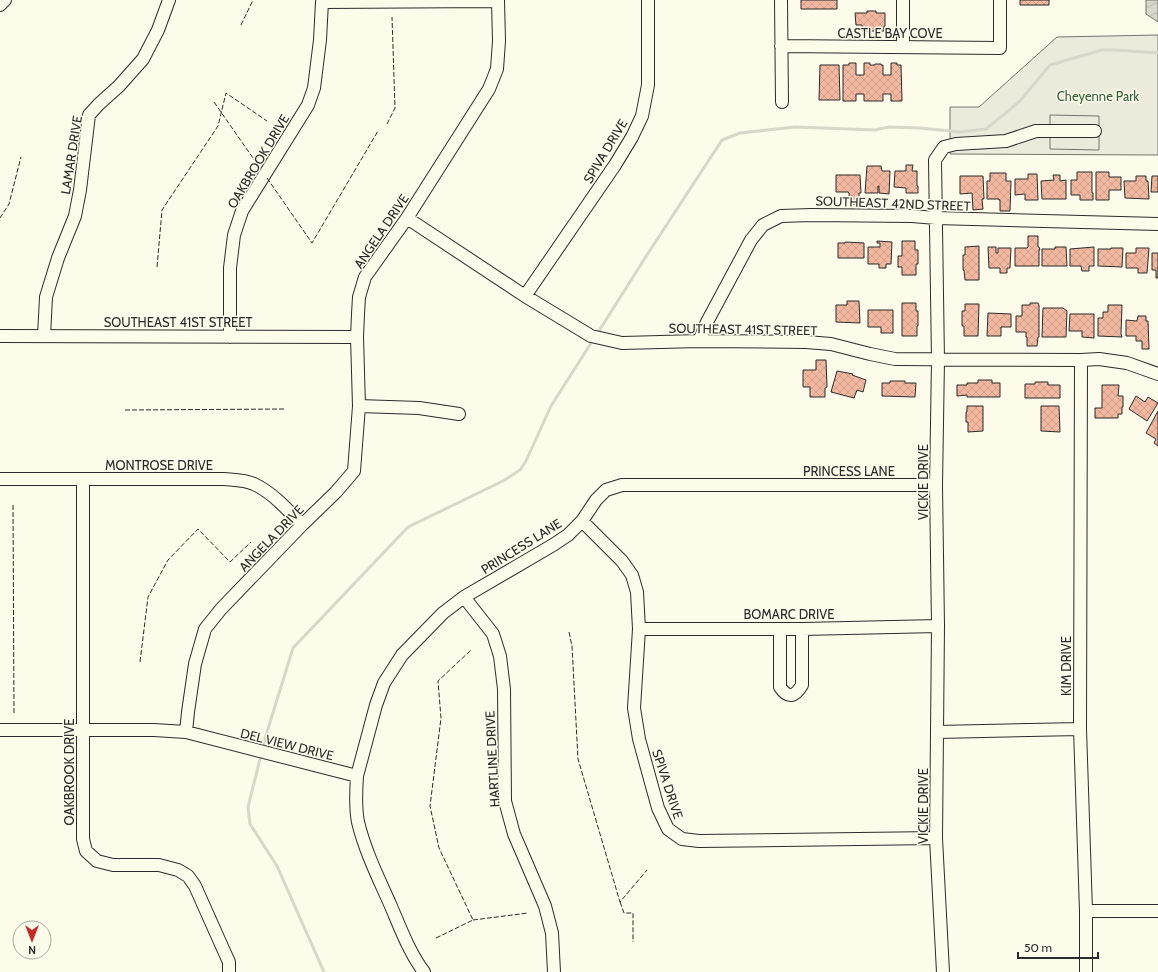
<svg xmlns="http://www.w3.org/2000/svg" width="1158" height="972" font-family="Cabin,sans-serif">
  <defs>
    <pattern id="water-waves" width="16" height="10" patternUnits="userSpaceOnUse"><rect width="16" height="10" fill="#d8d7c9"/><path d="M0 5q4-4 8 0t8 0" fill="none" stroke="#bab9ad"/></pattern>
    <pattern id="building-cross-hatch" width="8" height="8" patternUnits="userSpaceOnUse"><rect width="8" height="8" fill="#f2b8a0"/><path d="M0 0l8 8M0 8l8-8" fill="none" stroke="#d09e8a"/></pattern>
  </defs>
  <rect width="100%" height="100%" fill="#fdfbea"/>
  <path fill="#ecebdb" stroke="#74746e" d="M1158 35V155L950 154V107H979L1057 37Z"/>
  <path fill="#eceadb" stroke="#74746e" d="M1050 115 1099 116V150L1050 149Z"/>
  <path fill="url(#water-waves)" stroke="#74746e" d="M1146 0H1158V22L1146 14Z"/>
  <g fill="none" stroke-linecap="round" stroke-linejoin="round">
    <path stroke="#d8d7c9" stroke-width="3" d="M597 334 645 258 722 140 740 133 795 127 875 130 889 127 920 128 960 132 986 129 1019 102 1050 65 1102 50H1116L1158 53
      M262 750 267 732 293 648 408 527 503 481 520 470 526 461 551 406 593 340
      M261 755 248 807 250 824 277 866 324 972"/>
  </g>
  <path fill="url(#building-cross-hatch)" stroke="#2b2b2b" d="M801 0H837V9H801Z
    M1020 0H1049V5H1020Z
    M867 11H876V13H885V26H884V31H862V25H856L855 13H867Z
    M849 63H856V75H864V63H870V65H875V64H881V65H883V75H891V63H897V65H901L902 101H891V94H883V101H864V94H856V101H843V65H849Z
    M820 65H839L840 100H819Z
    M906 165H913L912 171H917V186H918V193H906V188L894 187 895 171H906Z
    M867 166H881L882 171H890L889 194 879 193V186H878V193H865Z
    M1077 172H1092V193H1093V200H1080V195H1071V180H1077Z
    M1096 172H1109V177H1121V190H1109V200H1096Z
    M990 173H1006V181H1011L1010 211H1000V200H999V199H987V181H990Z
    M1028 174H1037L1038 200H1025V194L1015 195V179H1028Z
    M836 175H860L861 193H859V204H850L849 193 848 192H836Z
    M1053 175H1060V181L1066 180V199H1042L1041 181 1054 180Z
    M960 176H983L984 199H982L983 209 973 210 972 193 960 194Z
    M1136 176H1146V181H1148L1149 199 1125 198 1124 181H1136Z
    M1152 176H1158V192H1151Z
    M1028 236H1038V247H1039L1040 250H1039V266H1015V248H1027L1028 247Z
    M877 241 892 242 891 264H886V268H879V264H868V247H880V243H877Z
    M902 241H915V250H918V264H916V275H902V267H898V256H902Z
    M845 242 864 243V258H838V243H845Z
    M979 246V280H965L964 270H963V255H965V247Z
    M988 247H996V253H998V248H1011L1010 268H1007V273H1000V268H989Z
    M1055 247H1066L1067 266H1042V249H1055Z
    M1094 247V266H1089V271H1082L1081 266H1070V249Z
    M1111 248H1123L1122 267 1098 266V249H1111Z
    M1136 248H1149L1147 273H1138V268H1126V253H1136Z
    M1152 253H1158V278H1156V270H1152Z
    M847 301H859L860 323 836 322V305H847Z
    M902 303H916V311H918V326H917V336H902Z
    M1030 303H1038L1039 305V337H1038L1037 346H1027V337H1026V332H1016V316H1022V305H1030Z
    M965 304H979L978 336H964V326H962V311H965Z
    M1108 305H1122L1121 334 1122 337 1098 336V318H1103V312H1108Z
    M1043 308H1063L1067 311 1066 337H1042Z
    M868 310H893V333H881V327H868Z
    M988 313 1011 314V327H1001V336H987Z
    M1070 314H1094V338L1082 337V331H1069Z
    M1138 316H1146V321H1148L1149 349H1142V341H1136V336H1126V320L1137 321Z
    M816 360H826L827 387 825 388V397H810V387H803V370H816Z
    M837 371 853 374 852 375 866 380 863 392 857 390 854 398 831 392Z
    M978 380H992V383H1000V397H967V395L957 396V385H967V383H978Z
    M890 381H905V383H916L915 397 882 396V383H890Z
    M1035 382H1048V385H1060V398H1025V384H1035Z
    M1102 385H1119L1118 396H1123V407H1122V414H1118V418H1095V408H1102Z
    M1136 396 1145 402 1148 397 1158 403 1147 421 1129 409Z
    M967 406H983V431L968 432V422H966V412H967Z
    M1041 406H1059L1060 432 1041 431Z
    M1158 411V446L1154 443 1156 439 1146 433Z"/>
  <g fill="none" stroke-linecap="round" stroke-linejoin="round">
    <defs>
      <path id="minor" d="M781 0 782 102
        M903 0V47
        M0 5 5 0
        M781 46 1000 48V0
        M407 218 525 296 591 336 622 343 699 341 806 342 831 344 870 354 895 359 1081 360 1099 359 1127 363 1158 374
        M525 296 615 165 632 137 642 116 648 85V0
        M0 336 357 337
        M44 336 46 297 58 258 75 216 80 190 89 115 99 104 119 86 143 59 158 30 169 0
        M699 341 707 322 751 240 763 225 781 216 811 215 912 216 936 218 1158 224
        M1081 360 1080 729 1086 911V972
        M359 406 419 408 459 414
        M0 479H224C234 480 245 480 254 484 273 493 288 510 302 525
        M83 479V839L86 851 97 861 113 865H159L178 870 188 876 195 886 224 951 229 962V972
        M582 521 622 561 632 575 637 592 639 629 634 708 639 739 658 808 668 829 682 839 699 841 936 838
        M464 597 493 634 500 656 504 689 505 801 514 834 545 906 552 933 554 972
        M639 629H802L938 626
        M780 629V687C788 699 795 697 802 685V629
        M0 730H154L186 732 357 776C356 791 355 807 358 822 365 851 378 877 390 904 400 927 409 952 424 972
        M186 732 188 712 195 664 205 629 221 609 302 525 336 492 354 471 359 406 357 337 358 314 359 297 365 277 407 218 489 89 497 69 499 41 498 1 322 2 320 40 314 88 308 105 242 211 234 235 230 268V337
        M937 732 1080 729
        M357 776 376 705 384 683 402 655 443 613 464 597 553 545 568 535 582 521 596 500 606 490 622 485H936
        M1086 911H1158
        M943 972 936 838 938 626 936 485 938 360 935 160 944 147 956 144 1006 141 1036 131H1095"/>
    </defs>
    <use href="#minor" stroke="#2b2b2b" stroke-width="14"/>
    <use href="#minor" stroke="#fdfbea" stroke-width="12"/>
    <path stroke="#2b2b2b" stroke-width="1" stroke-dasharray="5 2" stroke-linecap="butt" d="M241 25 253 0
      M214 102 262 171
      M387 124 395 108 392 17
      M267 178 312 243 378 131
      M0 218 9 204 21 157
      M157 267 162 210 218 126 226 93 267 121
      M125 410 286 409
      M13 505 14 713
      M569 632 572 646 578 759 620 902 647 870
      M140 662 148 597 168 560 198 529 230 562 251 542
      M620 902 624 913H633V942
      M473 920 528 913
      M436 938 473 920 439 848 430 806 441 718 438 681 471 650"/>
  </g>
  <g text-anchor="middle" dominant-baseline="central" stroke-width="3" stroke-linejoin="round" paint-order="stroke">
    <g font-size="13" fill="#2b2b2b" stroke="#fdfbea">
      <text x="890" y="33">CASTLE BAY COVE</text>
      <text transform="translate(605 151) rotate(-59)">SPIVA DRIVE</text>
      <text transform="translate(71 155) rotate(-81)">LAMAR DRIVE</text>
      <text transform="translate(258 161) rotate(-59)">OAKBROOK DRIVE</text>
      <text transform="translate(893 203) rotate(2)">SOUTHEAST 42ND STREET</text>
      <text transform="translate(381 231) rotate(-56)">ANGELA DRIVE</text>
      <text x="178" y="322">SOUTHEAST 41ST STREET</text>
      <text transform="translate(743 329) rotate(1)">SOUTHEAST 41ST STREET</text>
      <text x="159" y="465">MONTROSE DRIVE</text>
      <text x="849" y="471">PRINCESS LANE</text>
      <text transform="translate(923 482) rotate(-90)">VICKIE DRIVE</text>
      <text transform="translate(271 538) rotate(-46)">ANGELA DRIVE</text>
      <text transform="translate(521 546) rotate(-32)">PRINCESS LANE</text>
      <text x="789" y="614">BOMARC DRIVE</text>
      <text transform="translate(1066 666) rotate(-90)">KIM DRIVE</text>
      <text transform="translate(287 744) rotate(14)">DEL VIEW DRIVE</text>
      <text transform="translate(492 759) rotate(-93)">HARTLINE DRIVE</text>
      <text transform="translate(69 772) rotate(-90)">OAKBROOK DRIVE</text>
      <text transform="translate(668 784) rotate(72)">SPIVA DRIVE</text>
      <text transform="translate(923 806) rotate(-90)">VICKIE DRIVE</text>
    </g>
    <g font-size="13" fill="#34623c" stroke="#fdfbea">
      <text x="1098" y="96">Cheyenne Park</text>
    </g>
  </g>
  <g transform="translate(32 940) rotate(180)"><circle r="19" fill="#fdfbea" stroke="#a9a89e"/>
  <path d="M0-3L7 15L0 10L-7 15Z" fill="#c62828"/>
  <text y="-6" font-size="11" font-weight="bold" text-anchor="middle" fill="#2b2b2b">N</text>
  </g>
  <path d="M1018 952v6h80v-6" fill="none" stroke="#2b2b2b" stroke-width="2"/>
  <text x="1024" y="952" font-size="12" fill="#2b2b2b" stroke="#fdfbea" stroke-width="3" paint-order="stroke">50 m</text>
</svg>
